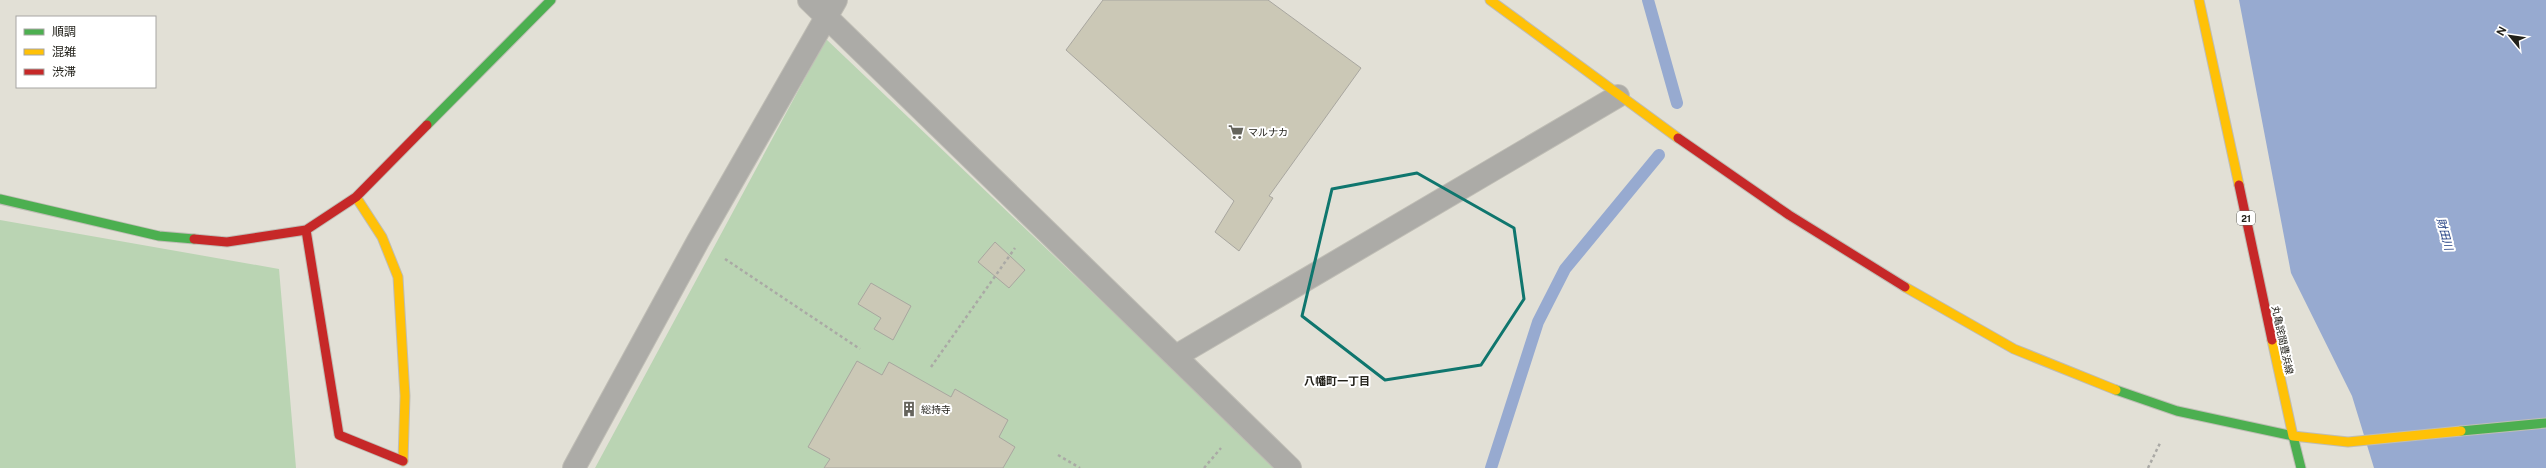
<svg xmlns="http://www.w3.org/2000/svg" width="2546" height="468" font-family="'Public Sans','Noto Sans JP',sans-serif">
  <rect width="100%" height="100%" fill="#e2e0d6"/>
  <path fill="#bad4b3" d="M826 39 1277 468H595Z
    M0 220 279 269 296 468H0Z"/>
  <path fill="#97aad0" d="M2239 0H2546V468H2374L2352 396 2291 273Z"/>
  <g fill="none" stroke-linecap="round" stroke-linejoin="round">
    <path stroke="#97aad0" stroke-width="12" d="M1648 0 1677 103
      M1491 468 1538 322 1565 269 1659 155"/>
  </g>
  <path fill="#cbc8b6" stroke="#a8a69f" d="M1103 0H1268L1361 68 1269 196 1273 198 1239 251 1215 232 1234 201 1066 50Z
    M995 242 1025 270 1009 288 978 262Z
    M871 283 911 306 893 340 874 329 881 318 858 304Z
    M857 361 882 375 889 362 951 397 955 389 1008 420 999 437 1015 447 1003 468H824L830 459 808 447Z"/>
  <g fill="none" stroke-linecap="round" stroke-linejoin="round">
    <defs>
      <path id="street" d="M809 0 1290 468
        M1176 356 1618 96
        M574 468 698 241 836 0"/>
      <path id="fast" d="M427 125 551 0
        M0 199 159 236 194 239
        M2116 390 2177 411 2293 436 2301 468
        M2461 431 2546 423"/>
      <path id="slow" d="M1490 0 1678 138
        M2199 0 2239 185
        M356 197 382 237 398 277 405 396 403 461
        M1905 287 2014 349 2116 390
        M2272 340 2293 436 2348 442 2461 431"/>
      <path id="jam" d="M1678 138 1789 215 1905 287
        M2239 185 2272 340
        M306 230 339 435 403 461
        M194 239 227 242 306 230 356 197 427 125"/>
    </defs>
    <use href="#street" stroke="#bfbdb5" stroke-width="24"/>
    <use href="#fast" stroke="#bfbdb5" stroke-width="11"/>
    <use href="#slow" stroke="#bfbdb5" stroke-width="11"/>
    <use href="#jam" stroke="#bfbdb5" stroke-width="11"/>
    <path stroke="#aaa9a5" stroke-width="2.5" stroke-dasharray="3 3" stroke-linecap="butt" d="M725 259 860 349
      M931 367 1015 248
      M1058 455 1080 468
      M1204 468 1221 448
      M2148 468 2161 441"/>
    <use href="#street" stroke="#acaba7" stroke-width="22"/>
    <use href="#fast" stroke="#4caf50" stroke-width="9"/>
    <use href="#slow" stroke="#ffc107" stroke-width="9"/>
    <use href="#jam" stroke="#c62828" stroke-width="9"/>
  </g>
  <path fill="none" stroke="#0f766e" stroke-width="3" stroke-linejoin="round" d="M1417 173 1514 228 1524 299 1481 365 1385 380 1302 316 1332 189Z"/>
  <defs>
    <symbol id="supermarket-bare" viewBox="-9 -9 18 18"><path d="M-6-5.5h2.5l.6 2H6L4.5 2H-2.5L-4.4-4H-6ZM-1.5 3.2a1.3 1.3 0 1 0 .1 0ZM3 3.2a1.3 1.3 0 1 0 .1 0Z" fill="#65645c" stroke="#fff" stroke-width="2.5" paint-order="stroke"/></symbol>
    <symbol id="building-bare" viewBox="-9 -9 18 18"><path d="M-4-6H4V6H1V3H-1V6H-4ZM-2.5-4.3h1.7v1.8h-1.7ZM.8-4.3h1.7v1.8H.8ZM-2.5-1h1.7V.8h-1.7ZM.8-1h1.7V.8H.8Z" fill="#65645c" stroke="#fff" stroke-width="2.5" paint-order="stroke"/></symbol>
  </defs>
  <g fill-rule="evenodd">
    <use href="#supermarket-bare" x="1225" y="121" width="22" height="22"/>
    <use href="#building-bare" x="898" y="398" width="22" height="22"/>
  </g>
  <g text-anchor="middle" dominant-baseline="central" stroke-width="4" stroke-linejoin="round" paint-order="stroke">
    <rect fill="#fff" stroke="#64645f" stroke-width="1" x="2237" y="211" width="18" height="14" rx="3"/>
    <g font-size="9" font-weight="bold" fill="#22211a">
      <text x="2246" y="218">21</text>
    </g>
    <g font-size="10" fill="#22211a" stroke="#fff" text-anchor="start">
      <text x="1248" y="132">マルナカ</text>
      <text x="921" y="409">総持寺</text>
    </g>
    <g font-size="10" fill="#22211a" stroke="#fff">
      <text transform="translate(2283 340) rotate(78)">丸亀詫間豊浜線</text>
    </g>
    <g font-size="11" font-style="italic" fill="#1f3c80" stroke="#fff">
      <text transform="translate(2445 234) rotate(75)">財田川</text>
    </g>
    <g font-size="11" font-weight="bold" fill="#22211a" stroke="#fff">
      <text x="1337" y="381">八幡町一丁目</text>
    </g>
  </g>
  <rect x="16" y="16" width="140" height="72" fill="#ffffff" stroke="#a7a6a3"/>
  <rect x="24" y="29" width="20" height="6" fill="#4caf50" stroke="#a7a6a3"/>
  <text x="52" y="36" font-size="12" fill="#22211a">順調</text>
  <rect x="24" y="49" width="20" height="6" fill="#ffc107" stroke="#a7a6a3"/>
  <text x="52" y="56" font-size="12" fill="#22211a">混雑</text>
  <rect x="24" y="69" width="20" height="6" fill="#c62828" stroke="#a7a6a3"/>
  <text x="52" y="76" font-size="12" fill="#22211a">渋滞</text>
  <g transform="translate(2510 36) rotate(299)" stroke="#ffffff" stroke-width="3" paint-order="stroke">
  <path d="M0-3L7 15L0 10L-7 15Z" fill="#22211a"/>
  <text y="-6" font-size="11" font-weight="bold" text-anchor="middle" fill="#22211a">N</text>
  </g>
</svg>
